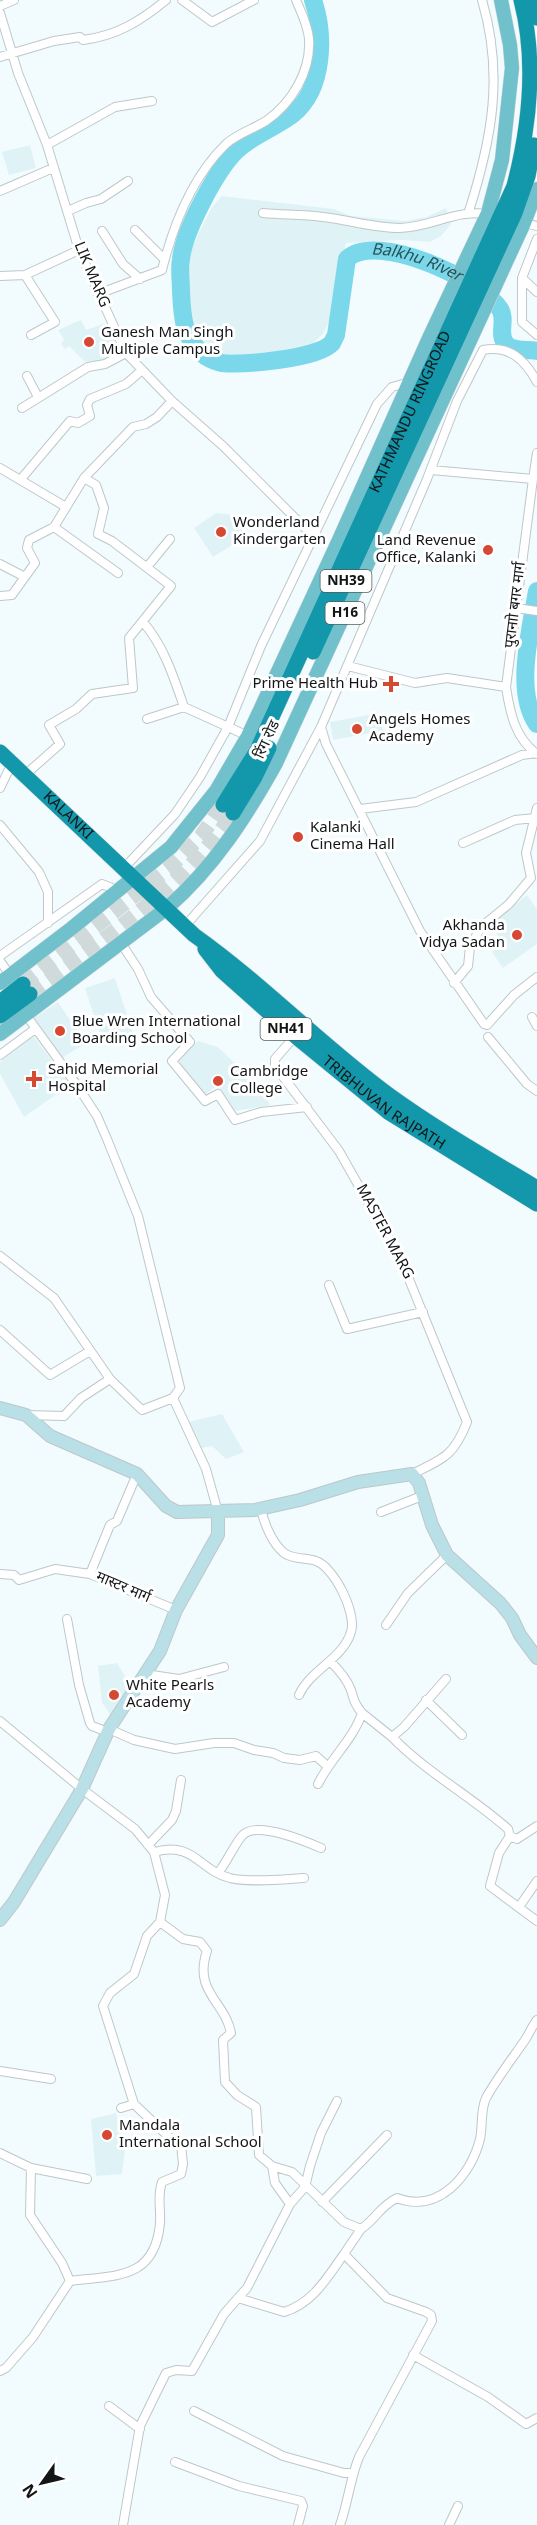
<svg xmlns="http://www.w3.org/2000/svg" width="537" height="2525" font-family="Georgia,'Noto Sans Devanagari',serif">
  <rect width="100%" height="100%" fill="#f2fcfe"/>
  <path fill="#dff3f6" d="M30 145 36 168 9 175 2 152Z
    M222 196 334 209 351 216 405 221 427 217 446 208 451 224 441 236 430 242 403 240 346 243 331 318 323 334 311 345 283 354H222L207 346 195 332 190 311 188 265 190 251 212 207Z
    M81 320 86 330 106 323 122 354 105 363 84 361 69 346 65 349 61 344 64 339 58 330Z
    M216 513 234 515 240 521 247 536 213 557 194 528Z
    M380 713 383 731 333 740 330 722Z
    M527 895 537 909V944L503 968 492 952 504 944 490 925Z
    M115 978 133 1033 103 1043 85 988Z
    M58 1002 85 1043 61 1059 34 1018Z
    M32 1034 70 1085 24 1117 0 1074V1062Z
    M198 1041 218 1047 247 1075 271 1105 235 1111 218 1085 203 1096 178 1060Z
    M222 1414 244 1452 226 1459 212 1446 202 1448 188 1422Z
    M117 1663 132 1688 112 1717 102 1703 98 1666Z
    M116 2113 125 2150 122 2174 96 2176 91 2119Z"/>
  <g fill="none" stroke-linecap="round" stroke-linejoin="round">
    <g stroke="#7bd8ea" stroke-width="18">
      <path id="s1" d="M313 0C325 35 324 89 293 114 275 128 252 135 236 151 216 171 184 231 181 259 179 269 181 280 181 291 182 316 183 339 205 356 210 359 216 362 222 363 243 365 318 359 332 343 332 343 336 335 336 335L347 259C376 231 480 279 500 309 507 320 497 334 506 344 513 352 528 349 537 351"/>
      <path d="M537 591C531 629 514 691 537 724"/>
    </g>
    <path stroke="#d1dadb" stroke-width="15" stroke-dasharray="15 8" stroke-linecap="butt" d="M23 984 168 869 201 836 223 805
      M30 994C98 943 186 885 233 813"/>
    <defs>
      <path id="street" d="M182 0 212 22 254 0
        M0 6 14 0
        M0 13 18 73 47 145 79 250 126 353 172 401 223 446 314 537
        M0 57 54 41 80 37 83 40C116 36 141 21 166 0
        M47 145 115 107 152 101
        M0 191 53 168
        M68 211 86 203 101 199 128 181
        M469 211C492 139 504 74 482 0
        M263 213C283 215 303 214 323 217 349 220 374 228 400 228 433 227 455 209 490 214
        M520 222 537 226
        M135 230 164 259
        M102 231 123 264 140 279
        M537 239 522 278 537 292
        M25 275 55 322 31 335
        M0 276 25 275 79 250
        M522 278V322L537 335
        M98 294 162 270C173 226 193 176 226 144 237 134 253 129 266 121 292 103 311 71 309 39 308 25 301 12 296 0
        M27 376 38 397
        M22 408 88 367 105 364 126 353
        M0 468 66 507
        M431 470 533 479 506 687C510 713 515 738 537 754
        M21 479 70 421 78 423 90 416 87 405 90 399 126 384 141 371
        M533 479 537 453
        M54 527 118 573
        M0 564 25 577
        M147 567 170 539
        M0 596 12 595 35 563 27 548 29 540 54 527 84 478 133 427 146 424 157 417 172 401
        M516 608 537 611
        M143 622C164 646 174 678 184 707L248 736
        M348 666 415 683 447 678 506 687
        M147 719 184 707
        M321 727 326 744 420 931 484 1024 487 1025 514 995 537 977
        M25 775 60 744 49 725 76 709 92 694 133 688 129 638 171 586 112 541 98 534 104 508 96 485 84 478
        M0 788 12 763
        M360 809 416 802 522 755 536 753
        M0 825 39 872 48 892V923
        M463 843 515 820 535 818
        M124 868 175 814 200 777 228 727 261 646 377 404 392 387 410 382
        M185 926 260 841 321 727 427 479 457 401 483 350C510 345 525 360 537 382
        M121 943 138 969 151 997 190 1042 172 1061 205 1101 218 1094 235 1120 261 1112 307 1107
        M0 956 102 884 119 891
        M0 961 10 975
        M454 983 468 966 470 947 481 927 509 904 531 878 526 853 537 808
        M26 1015 76 1084 97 1116 107 1139 138 1216 180 1388 173 1398 206 1469 218 1512
        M532 1017 537 1026
        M296 1035 275 1059V1066L339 1151 402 1262 467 1422C454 1456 443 1459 412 1474
        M488 1037 527 1084 537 1091
        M0 1055 35 1029
        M0 1256 54 1298 110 1379 142 1410 173 1398
        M329 1285 347 1329 423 1312
        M0 1330 50 1375 90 1351
        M26 1415 64 1416 81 1398 110 1379
        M261 1509C264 1523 272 1543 284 1553 293 1560 306 1557 316 1561 334 1567 357 1613 351 1632 343 1659 310 1670 299 1695
        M381 1512 422 1496
        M0 1574 14 1575 19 1580 55 1569 90 1574 176 1610
        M90 1574 110 1525 117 1521 137 1474
        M67 1619 79 1685 90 1723 92 1726 108 1732
        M386 1625 408 1593 447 1555
        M145 1674 179 1679 224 1667
        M426 1700 462 1735
        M362 1713 392 1737 404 1727 446 1679
        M0 1721 82 1789 135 1829 154 1852C195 1841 198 1870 230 1878 247 1883 286 1879 304 1878
        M109 1729 134 1740 175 1749 214 1743H234L254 1750 273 1753 284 1758 300 1760 316 1756 327 1766
        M392 1737C427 1773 471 1796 508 1829L510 1836 499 1853 490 1886 537 1921
        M318 1784C330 1759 353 1740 362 1713 355 1705 354 1700 351 1690 347 1679 338 1669 330 1661
        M510 1836 517 1839 537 1826
        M148 1845 172 1820 176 1811 181 1780
        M218 1873C226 1864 237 1839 244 1834 259 1822 305 1841 321 1848
        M519 1907 537 1881
        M160 1922 183 1939 200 1942 207 1951C193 1992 225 2001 231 2033L223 2040 225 2082 237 2095 256 2107 259 2155 272 2166 292 2172 344 2222 361 2229C376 2219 380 2206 397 2198 438 2214 471 2176 480 2139 483 2126 480 2111 486 2098 497 2078 512 2059 525 2040 529 2034 532 2026 537 2020
        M0 2071 51 2079
        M134 2104 103 2006 110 1993 134 1974 147 1936 160 1922 165 1895 154 1852
        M0 2153 31 2168 87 2179
        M31 2168 30 2215 62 2263 70 2281
        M322 2202 387 2135
        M290 2204 305 2187 310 2166 321 2133 337 2101
        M70 2281C116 2275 155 2280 160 2223 161 2208 157 2196 162 2182L181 2174 183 2164 181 2145 170 2138 134 2104 121 2108
        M238 2298 247 2288 290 2204 275 2183 272 2166
        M413 2355 488 2397 526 2424 537 2418
        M0 2371 6 2368 33 2337 70 2281
        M109 2406 140 2429
        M194 2411 283 2456 344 2473H352
        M175 2462 239 2486 301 2501 303 2506 298 2525
        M123 2525 140 2426 166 2373 176 2370 192 2371 224 2314 238 2298 284 2312C313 2303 327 2278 344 2254
        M340 2525C348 2503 350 2479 359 2457L432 2321 431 2315 426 2312 387 2298 344 2254 361 2229
        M449 2525 458 2506"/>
      <path id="secondary" d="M0 1408 26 1415 50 1436 137 1474 166 1506 177 1512 255 1510 300 1500 358 1482 412 1474 419 1483 432 1525 447 1555 500 1603 512 1618 520 1635 537 1658
        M0 1920 14 1902 82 1789 109 1729 160 1651 176 1610 218 1535V1512"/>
      <path id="primary" d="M0 983 72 928 171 847 216 791 248 736 339 540 429 338 488 213 502 160 512 68 510 45 501 0
        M0 1034 167 908C214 867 246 817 276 763L524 223 537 189"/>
      <g id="highway">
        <path d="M532 0 537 18"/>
        <path d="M313 652 515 213 528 176 534 145"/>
        <path id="s2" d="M0 752 194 935C263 984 321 1045 389 1095 436 1129 487 1158 537 1188"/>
        <path id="s3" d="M223 805 257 750 514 186C530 125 537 62 521 0"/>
        <path d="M233 813 255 777 269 748"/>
        <path id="s4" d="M205 949 222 971 295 1036 388 1112 537 1204"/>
        <path d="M0 1002 23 984"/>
        <path d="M0 1016 30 994"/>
      </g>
    </defs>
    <use href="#street" stroke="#bec7c9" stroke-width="10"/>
    <use href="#secondary" stroke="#bec7c9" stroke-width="14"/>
    <use href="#primary" stroke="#d5d5d5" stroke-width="15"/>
    <use href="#highway" stroke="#d5d5d5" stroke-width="16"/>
    <use href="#street" stroke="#fff" stroke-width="8"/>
    <use href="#secondary" stroke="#b8e0e6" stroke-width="12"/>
    <use href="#primary" stroke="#71c1cd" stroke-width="14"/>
    <use href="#highway" stroke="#1297ab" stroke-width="15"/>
  </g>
  <g fill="#d54933" stroke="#fff" stroke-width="2">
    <circle cx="89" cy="342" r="6"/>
    <circle cx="221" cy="532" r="6"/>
    <circle cx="488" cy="550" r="6"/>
    <path d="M388 675h6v6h6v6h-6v6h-6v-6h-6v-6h6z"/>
    <circle cx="357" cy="729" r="6"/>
    <circle cx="298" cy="837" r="6"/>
    <circle cx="517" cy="935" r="6"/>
    <circle cx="60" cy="1031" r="6"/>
    <path d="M31 1070h6v6h6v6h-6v6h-6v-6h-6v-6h6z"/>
    <circle cx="218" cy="1081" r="6"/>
    <circle cx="114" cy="1695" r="6"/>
    <circle cx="107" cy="2135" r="6"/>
  </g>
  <g text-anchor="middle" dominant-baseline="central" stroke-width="6" stroke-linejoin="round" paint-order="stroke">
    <g fill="#fff" stroke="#5a5c5d" stroke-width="1.5">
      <rect x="320.5" y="570" width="51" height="22" rx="4.5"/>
      <rect x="325.5" y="602" width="39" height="22" rx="4.5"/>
      <rect x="260.5" y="1018" width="51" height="22" rx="4.5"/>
    </g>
    <g font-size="14" font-weight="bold" fill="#131617">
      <text x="346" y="581">NH39</text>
      <text x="345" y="613">H16</text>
      <text x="286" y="1029">NH41</text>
    </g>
    <g font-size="15" fill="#131617" stroke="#fff">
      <text transform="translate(91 275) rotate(67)">LIK MARG</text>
      <text stroke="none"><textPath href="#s3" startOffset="436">KATHMANDU RINGROAD</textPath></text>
      <text transform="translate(516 605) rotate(-83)">पुरानाो बगर मार्ग</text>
      <text transform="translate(268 740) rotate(-65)">रिंग रोड</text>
      <text stroke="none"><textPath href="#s2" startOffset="93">KALANKI</textPath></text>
      <text stroke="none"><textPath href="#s4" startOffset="237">TRIBHUVAN RAJPATH</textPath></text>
      <text transform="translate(384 1232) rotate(62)">MASTER MARG</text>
      <text transform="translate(123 1588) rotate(23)">मास्टर मार्ग</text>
    </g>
    <g font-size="15" fill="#131617" stroke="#fff" text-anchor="start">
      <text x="101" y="333">Ganesh Man Singh<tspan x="101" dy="17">Multiple Campus</tspan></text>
      <text x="233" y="523">Wonderland<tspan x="233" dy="17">Kindergarten</tspan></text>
      <text x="476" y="541" text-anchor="end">Land Revenue<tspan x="476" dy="17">Office, Kalanki</tspan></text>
      <text x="378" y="684" text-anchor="end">Prime Health Hub</text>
      <text x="369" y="720">Angels Homes<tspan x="369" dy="17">Academy</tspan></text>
      <text x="310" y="828">Kalanki<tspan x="310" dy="17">Cinema Hall</tspan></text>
      <text x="505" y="926" text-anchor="end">Akhanda<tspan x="505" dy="17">Vidya Sadan</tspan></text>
      <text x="72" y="1022">Blue Wren International<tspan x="72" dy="17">Boarding School</tspan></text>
      <text x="48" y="1070">Sahid Memorial<tspan x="48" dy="17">Hospital</tspan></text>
      <text x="230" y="1072">Cambridge<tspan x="230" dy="17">College</tspan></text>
      <text x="126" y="1686">White Pearls<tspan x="126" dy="17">Academy</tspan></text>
      <text x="119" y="2126">Mandala<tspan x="119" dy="17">International School</tspan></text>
    </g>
    <g font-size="16" font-style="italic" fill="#265159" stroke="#fff">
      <text stroke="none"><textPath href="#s1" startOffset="708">Balkhu River</textPath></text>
    </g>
  </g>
  <g transform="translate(42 2483) rotate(236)" stroke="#ffffff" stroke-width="4.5" paint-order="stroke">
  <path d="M0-4.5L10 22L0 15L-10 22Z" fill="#131617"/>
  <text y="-9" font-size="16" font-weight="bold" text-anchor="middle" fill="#131617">N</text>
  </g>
</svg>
